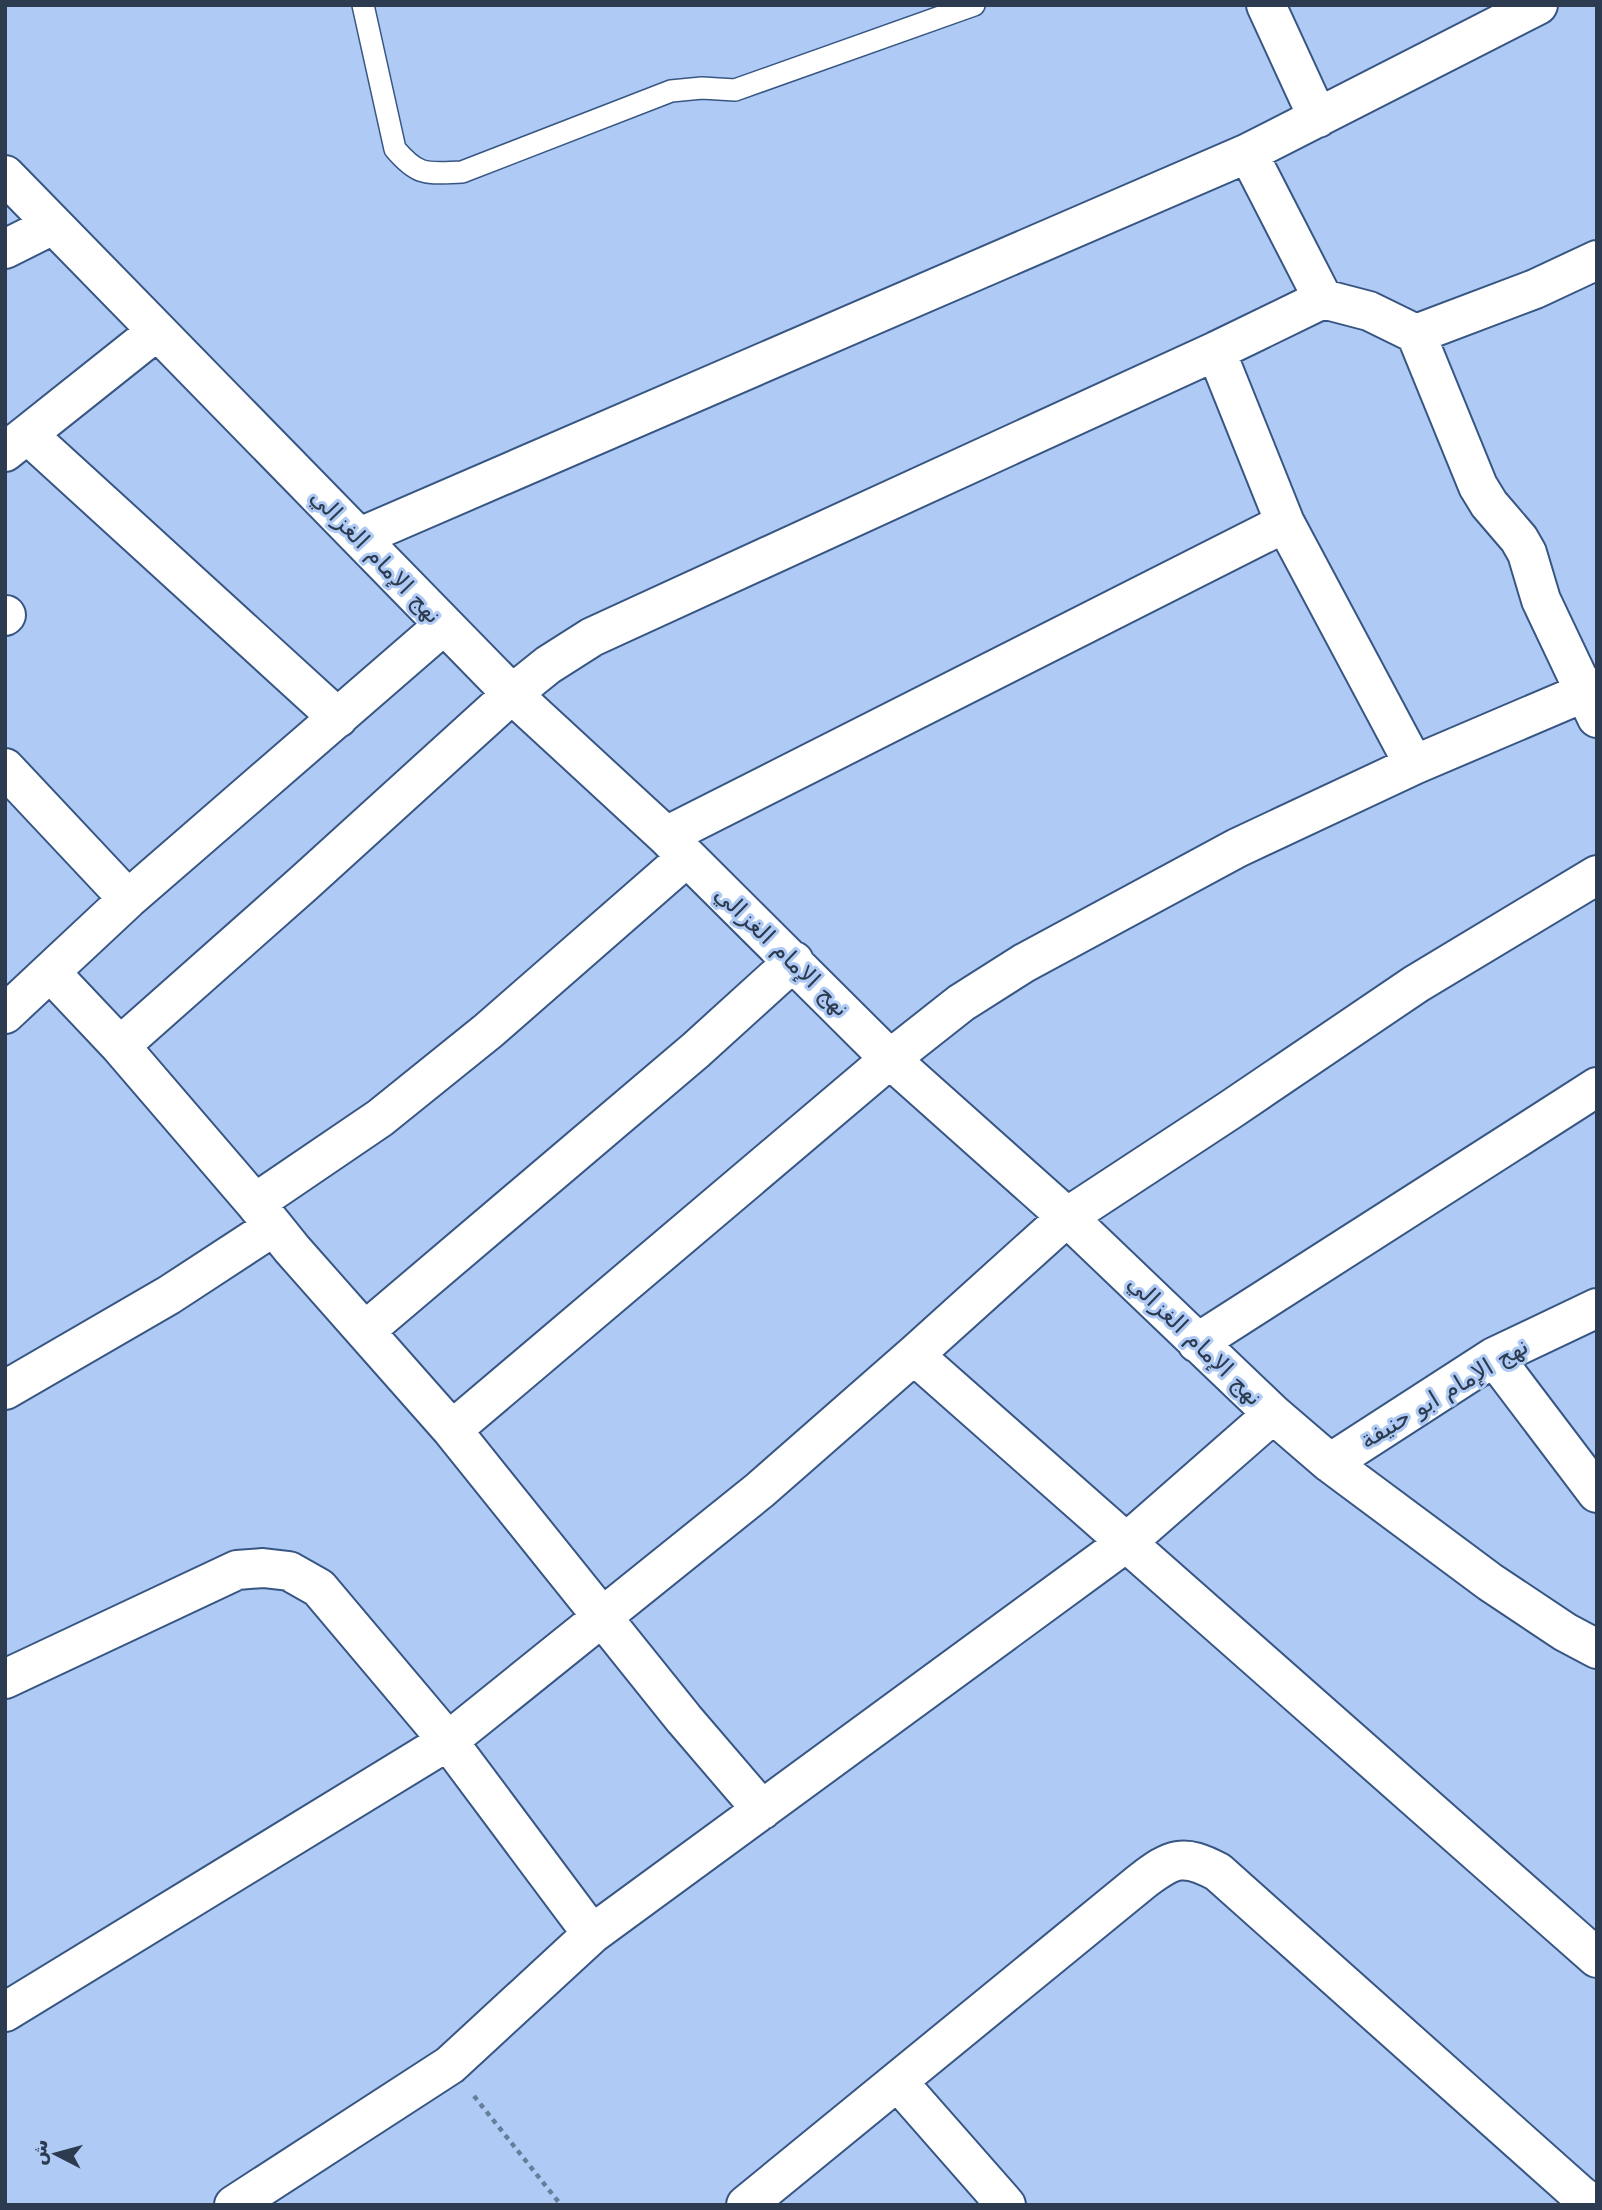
<svg xmlns="http://www.w3.org/2000/svg" width="1602" height="2210" font-family="'DejaVu Sans','Noto Naskh Arabic',sans-serif">
  <rect width="100%" height="100%" fill="#afcbf5"/>
  <g fill="none" stroke-linecap="round" stroke-linejoin="round">
    <defs>
      <path id="service" d="M363 5 395 149C419 177 426 173 462 172L671 91 702 88 735 90 974 5"/>
      <path id="minor" d="M1266 5 1318 118
        M1248 153 1323 299 1369 311 1416 334 1478 486 1489 504 1519 539 1527 553 1541 600 1597 718
        M5 175 512 694 666 836 890 1059 1067 1217 1273 1414 1330 1463 1490 1582 1565 1632 1597 1649
        M5 249 53 225
        M1416 334 1535 289 1597 260
        M1216 351 1285 523 1414 765
        M28 435 338 718
        M5 452 157 331
        M360 537 1248 153 1538 5
        M5 616 6 615
        M5 768 128 899
        M666 836 1285 523
        M51 973 120 1046 255 1203 292 1249 452 1430 684 1719 762 1810
        M5 1014 128 899 444 625
        M120 1046 304 883 512 694 548 665 592 637 1216 351 1323 299
        M255 1203 380 1118 488 1031 686 858
        M365 1331 696 1050 794 961
        M1197 1343 1597 1087
        M914 1355 1067 1217 1230 1110 1416 984 1597 875
        M1494 1357 1597 1493
        M5 1390 169 1295 273 1227
        M452 1430 890 1059 961 1003 1024 963 1237 848 1414 765 1597 687
        M1330 1463 1494 1357 1597 1308
        M5 1679 237 1570 263 1568 289 1571 319 1588 448 1741 592 1934
        M5 2012 448 1741 760 1490 914 1355 1597 1958
        M898 2082 1006 2205
        M234 2205 450 2065 592 1934 1127 1542 1273 1414
        M746 2205 1141 1882C1172 1858 1183 1853 1218 1872L1580 2195 1594 2205"/>
    </defs>
    <use href="#service" stroke="#385683" stroke-width="24"/>
    <use href="#minor" stroke="#385683" stroke-width="42"/>
    <path stroke="#687d9b" stroke-width="4.5" stroke-dasharray="5 5" stroke-linecap="butt" d="M474 2096 561 2205"/>
    <use href="#service" stroke="#fff" stroke-width="21"/>
    <use href="#minor" stroke="#fff" stroke-width="38"/>
  </g>
  <g text-anchor="middle" dominant-baseline="central" stroke-width="6" stroke-linejoin="round" paint-order="stroke">
    <g font-size="24" fill="#2d3b50" stroke="#afcbf5">
      <text transform="translate(376 556) rotate(46)">نهج الإمام الغزالي</text>
      <text transform="translate(782 951) rotate(44)">نهج الإمام الغزالي</text>
      <text transform="translate(1195 1340) rotate(44)">نهج الإمام الغزالي</text>
      <text transform="translate(1444 1393) rotate(-31)">نهج الإمام ابو حنيفة</text>
    </g>
  </g>
  <rect width="1602" height="2210" fill="none" stroke="#2d3b50" stroke-width="14"/>
  <g transform="translate(56 2154) rotate(276)" stroke="#afcbf5" stroke-width="5" paint-order="stroke">
  <path d="M0-5L12 26L0 18L-12 26Z" fill="#2d3b50"/>
  <text y="-10" font-size="19" font-weight="bold" text-anchor="middle" fill="#2d3b50">ش</text>
  </g>
</svg>
